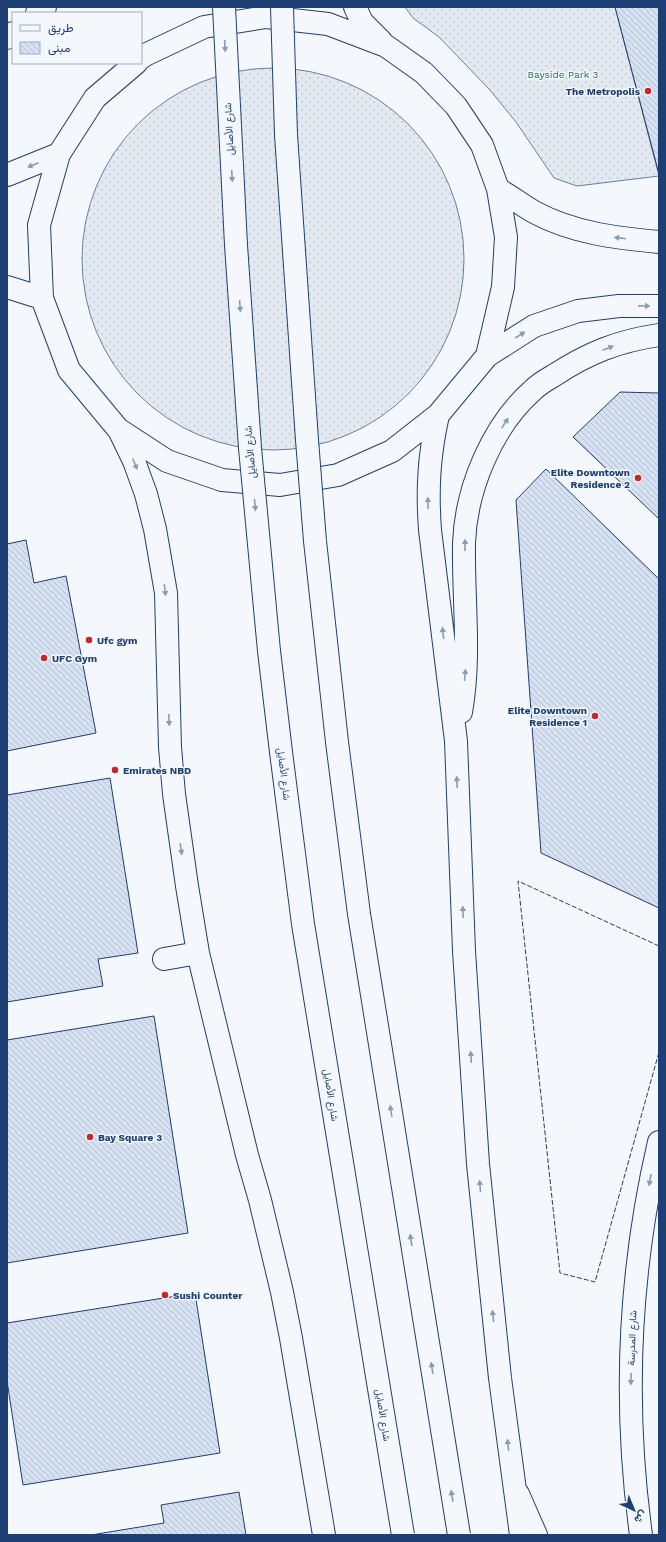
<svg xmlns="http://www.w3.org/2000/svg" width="666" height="1542" font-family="'Work Sans',Vazirmatn,sans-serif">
  <defs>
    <pattern id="grass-dots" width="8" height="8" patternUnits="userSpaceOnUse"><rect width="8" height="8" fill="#e3e9f0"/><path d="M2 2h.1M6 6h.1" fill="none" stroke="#c2c9d1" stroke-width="1.8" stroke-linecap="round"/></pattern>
    <pattern id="building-back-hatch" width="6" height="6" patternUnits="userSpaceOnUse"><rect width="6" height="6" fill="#d5e0f0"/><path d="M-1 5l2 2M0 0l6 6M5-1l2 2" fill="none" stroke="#b6c1d1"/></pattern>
  </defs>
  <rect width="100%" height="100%" fill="#f4f7fb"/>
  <path fill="url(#grass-dots)" stroke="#687fa3" d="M405 7H615L659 176 577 186 554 178 516 122 490 90 439 37 413 18Z
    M82 259a191 191 0 1 1 382 0a191 191 0 1 1-382 0Z"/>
  <path fill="url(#building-back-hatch)" stroke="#1d3f73" d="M615 7H659V174Z
    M620 392 659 393V519L573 437Z
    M546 469 659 579V908L541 853 516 500Z
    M26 540 34 583 66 576 96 733 7 751V544Z
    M110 778 138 953 98 959 103 986 7 1002V795Z
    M154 1016 188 1233 7 1263V1040Z
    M195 1293 220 1453 23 1485 7 1381V1323Z
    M239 1492 246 1535H91L164 1523 161 1505Z"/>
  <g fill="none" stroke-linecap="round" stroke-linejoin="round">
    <defs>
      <path id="street" d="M518 1494 536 1535
        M641 1535C623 1404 629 1271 659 1142"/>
      <path id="secondary" d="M355 7 362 22 381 41
        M37 13 45 7
        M7 38 13 33
        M136 63 95 98 59 154 39 225 42 298 69 370 118 429 167 461 222 480 280 485 338 475 392 451 438 415 487 356 503 287 506 237 498 189 482 145 456 106 424 73 386 46 328 24 266 17 204 27 145 55 141 58
        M7 175 59 154
        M498 189C510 196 522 205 534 212 573 233 616 238 659 242
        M7 287 42 298
        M487 356 534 326 578 311 619 306H659
        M438 415C429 455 427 489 430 530L456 741 464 951 478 1164 500 1378 521 1535
        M119 430 134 461 146 494 155 529 166 593 170 747 174 794 187 886 198 953 247 1155 260 1200 282 1292 291 1338 324 1535
        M461 712C471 656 463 600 464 543 466 489 492 426 533 390 539 384 546 380 553 376 588 353 618 341 659 335
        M164 959 198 953"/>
    </defs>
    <use href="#street" stroke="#1d3f73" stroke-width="24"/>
    <use href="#secondary" stroke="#1d3f73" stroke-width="24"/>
    <use href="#street" stroke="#f4f7fb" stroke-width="22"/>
    <use href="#secondary" stroke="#f4f7fb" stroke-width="22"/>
    <defs>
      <path id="primary-bridge" d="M224 7 236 245 250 448 269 651 281 752 303 924 403 1535
        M282 7 286 135 307 440 315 541 337 742 359 914 459 1535"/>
    </defs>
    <use href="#primary-bridge" stroke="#1d3f73" stroke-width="24" stroke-linecap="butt"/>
    <use href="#primary-bridge" stroke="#f4f7fb" stroke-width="22"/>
    <path stroke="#1d3f73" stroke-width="1" stroke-dasharray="5 2" stroke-linecap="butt" d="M659 946 518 881 560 1273 595 1282 659 1052"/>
  </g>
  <defs><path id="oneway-solid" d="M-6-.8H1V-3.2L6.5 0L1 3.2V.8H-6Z"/></defs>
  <g fill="#889bb7">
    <use href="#oneway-solid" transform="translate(225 46) rotate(87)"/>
    <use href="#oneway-solid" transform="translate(33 165) rotate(157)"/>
    <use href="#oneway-solid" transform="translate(232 176) rotate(87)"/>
    <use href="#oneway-solid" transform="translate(620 238) rotate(-173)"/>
    <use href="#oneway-solid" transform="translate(240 306) rotate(86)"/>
    <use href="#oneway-solid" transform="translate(644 306) rotate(1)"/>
    <use href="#oneway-solid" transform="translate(520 335) rotate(-32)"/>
    <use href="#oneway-solid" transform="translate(608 348) rotate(-21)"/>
    <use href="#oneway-solid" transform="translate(505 423) rotate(-57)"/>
    <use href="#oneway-solid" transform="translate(135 464) rotate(68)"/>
    <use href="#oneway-solid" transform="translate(428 503) rotate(-92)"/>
    <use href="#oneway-solid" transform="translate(255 505) rotate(85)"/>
    <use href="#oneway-solid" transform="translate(465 545) rotate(-89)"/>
    <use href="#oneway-solid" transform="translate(165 590) rotate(83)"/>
    <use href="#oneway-solid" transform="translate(443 633) rotate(-97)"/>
    <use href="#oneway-solid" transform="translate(465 675) rotate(-85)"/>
    <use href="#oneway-solid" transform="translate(169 720) rotate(88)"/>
    <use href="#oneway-solid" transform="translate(457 782) rotate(-93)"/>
    <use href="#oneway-solid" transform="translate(181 849) rotate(81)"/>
    <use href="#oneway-solid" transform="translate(463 912) rotate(-92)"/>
    <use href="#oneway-solid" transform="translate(471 1057) rotate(-94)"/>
    <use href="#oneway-solid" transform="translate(391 1111) rotate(-99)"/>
    <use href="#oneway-solid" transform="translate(650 1180) rotate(100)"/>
    <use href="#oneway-solid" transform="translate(480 1186) rotate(-95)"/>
    <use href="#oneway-solid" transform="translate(411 1240) rotate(-99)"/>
    <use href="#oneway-solid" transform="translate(493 1316) rotate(-96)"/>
    <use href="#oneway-solid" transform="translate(432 1368) rotate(-99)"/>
    <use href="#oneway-solid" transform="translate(631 1379) rotate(91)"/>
    <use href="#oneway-solid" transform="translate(508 1445) rotate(-97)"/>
    <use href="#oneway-solid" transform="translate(452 1496) rotate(-99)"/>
  </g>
  <g fill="#c62828" stroke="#f4f7fb" stroke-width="1.5">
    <circle cx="648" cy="91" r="4"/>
    <circle cx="638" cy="478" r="4"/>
    <circle cx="89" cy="640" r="4"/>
    <circle cx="44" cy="658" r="4"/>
    <circle cx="595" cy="716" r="4"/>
    <circle cx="115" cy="770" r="4"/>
    <circle cx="90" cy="1137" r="4"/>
    <circle cx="165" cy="1295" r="4"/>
  </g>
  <g text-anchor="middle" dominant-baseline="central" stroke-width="3" stroke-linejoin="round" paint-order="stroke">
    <g font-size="10" fill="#2c6c60" stroke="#f4f7fb">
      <text x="563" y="74">Bayside Park 3</text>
    </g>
    <g font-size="10" font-weight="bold" fill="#1d3f73" stroke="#f4f7fb" text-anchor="start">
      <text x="640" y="91" text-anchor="end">The Metropolis</text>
      <text x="630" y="472" text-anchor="end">Elite Downtown<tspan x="630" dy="12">Residence 2</tspan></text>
      <text x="97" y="640">Ufc gym</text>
      <text x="52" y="658">UFC Gym</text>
      <text x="587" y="710" text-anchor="end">Elite Downtown<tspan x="587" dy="12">Residence 1</tspan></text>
      <text x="123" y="770">Emirates NBD</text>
      <text x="98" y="1137">Bay Square 3</text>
      <text x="173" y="1295">Sushi Counter</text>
    </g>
    <g font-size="10" fill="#1d3f73" stroke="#f4f7fb">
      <text transform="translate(229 129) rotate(-93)">شارع الأصايل</text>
      <text transform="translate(250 452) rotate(-95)">شارع الأصايل</text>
      <text transform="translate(284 774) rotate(83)">شارع الأصايل</text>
      <text transform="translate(331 1095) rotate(81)">شارع الأصايل</text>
      <text transform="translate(632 1338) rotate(-88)">شارع المدرسة</text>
      <text transform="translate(383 1415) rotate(81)">شارع الأصايل</text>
    </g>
  </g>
  <rect width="666" height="1542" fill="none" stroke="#1d3f73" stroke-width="16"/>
  <rect x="12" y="12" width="130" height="52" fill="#f4f7fb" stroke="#9eadc5"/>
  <rect x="20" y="25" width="20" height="6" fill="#f4f7fb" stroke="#9eadc5"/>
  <text x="48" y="32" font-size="12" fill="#1d3f73">طريق</text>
  <rect x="20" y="42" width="20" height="12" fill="url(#building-back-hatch)" stroke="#9eadc5"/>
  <text x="48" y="52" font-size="12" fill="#1d3f73">مبنى</text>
  <g transform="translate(634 1510) rotate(136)" stroke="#f4f7fb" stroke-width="3" paint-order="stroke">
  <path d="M0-3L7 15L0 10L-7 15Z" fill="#1d3f73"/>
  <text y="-6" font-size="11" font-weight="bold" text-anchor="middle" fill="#1d3f73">ش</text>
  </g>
</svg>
